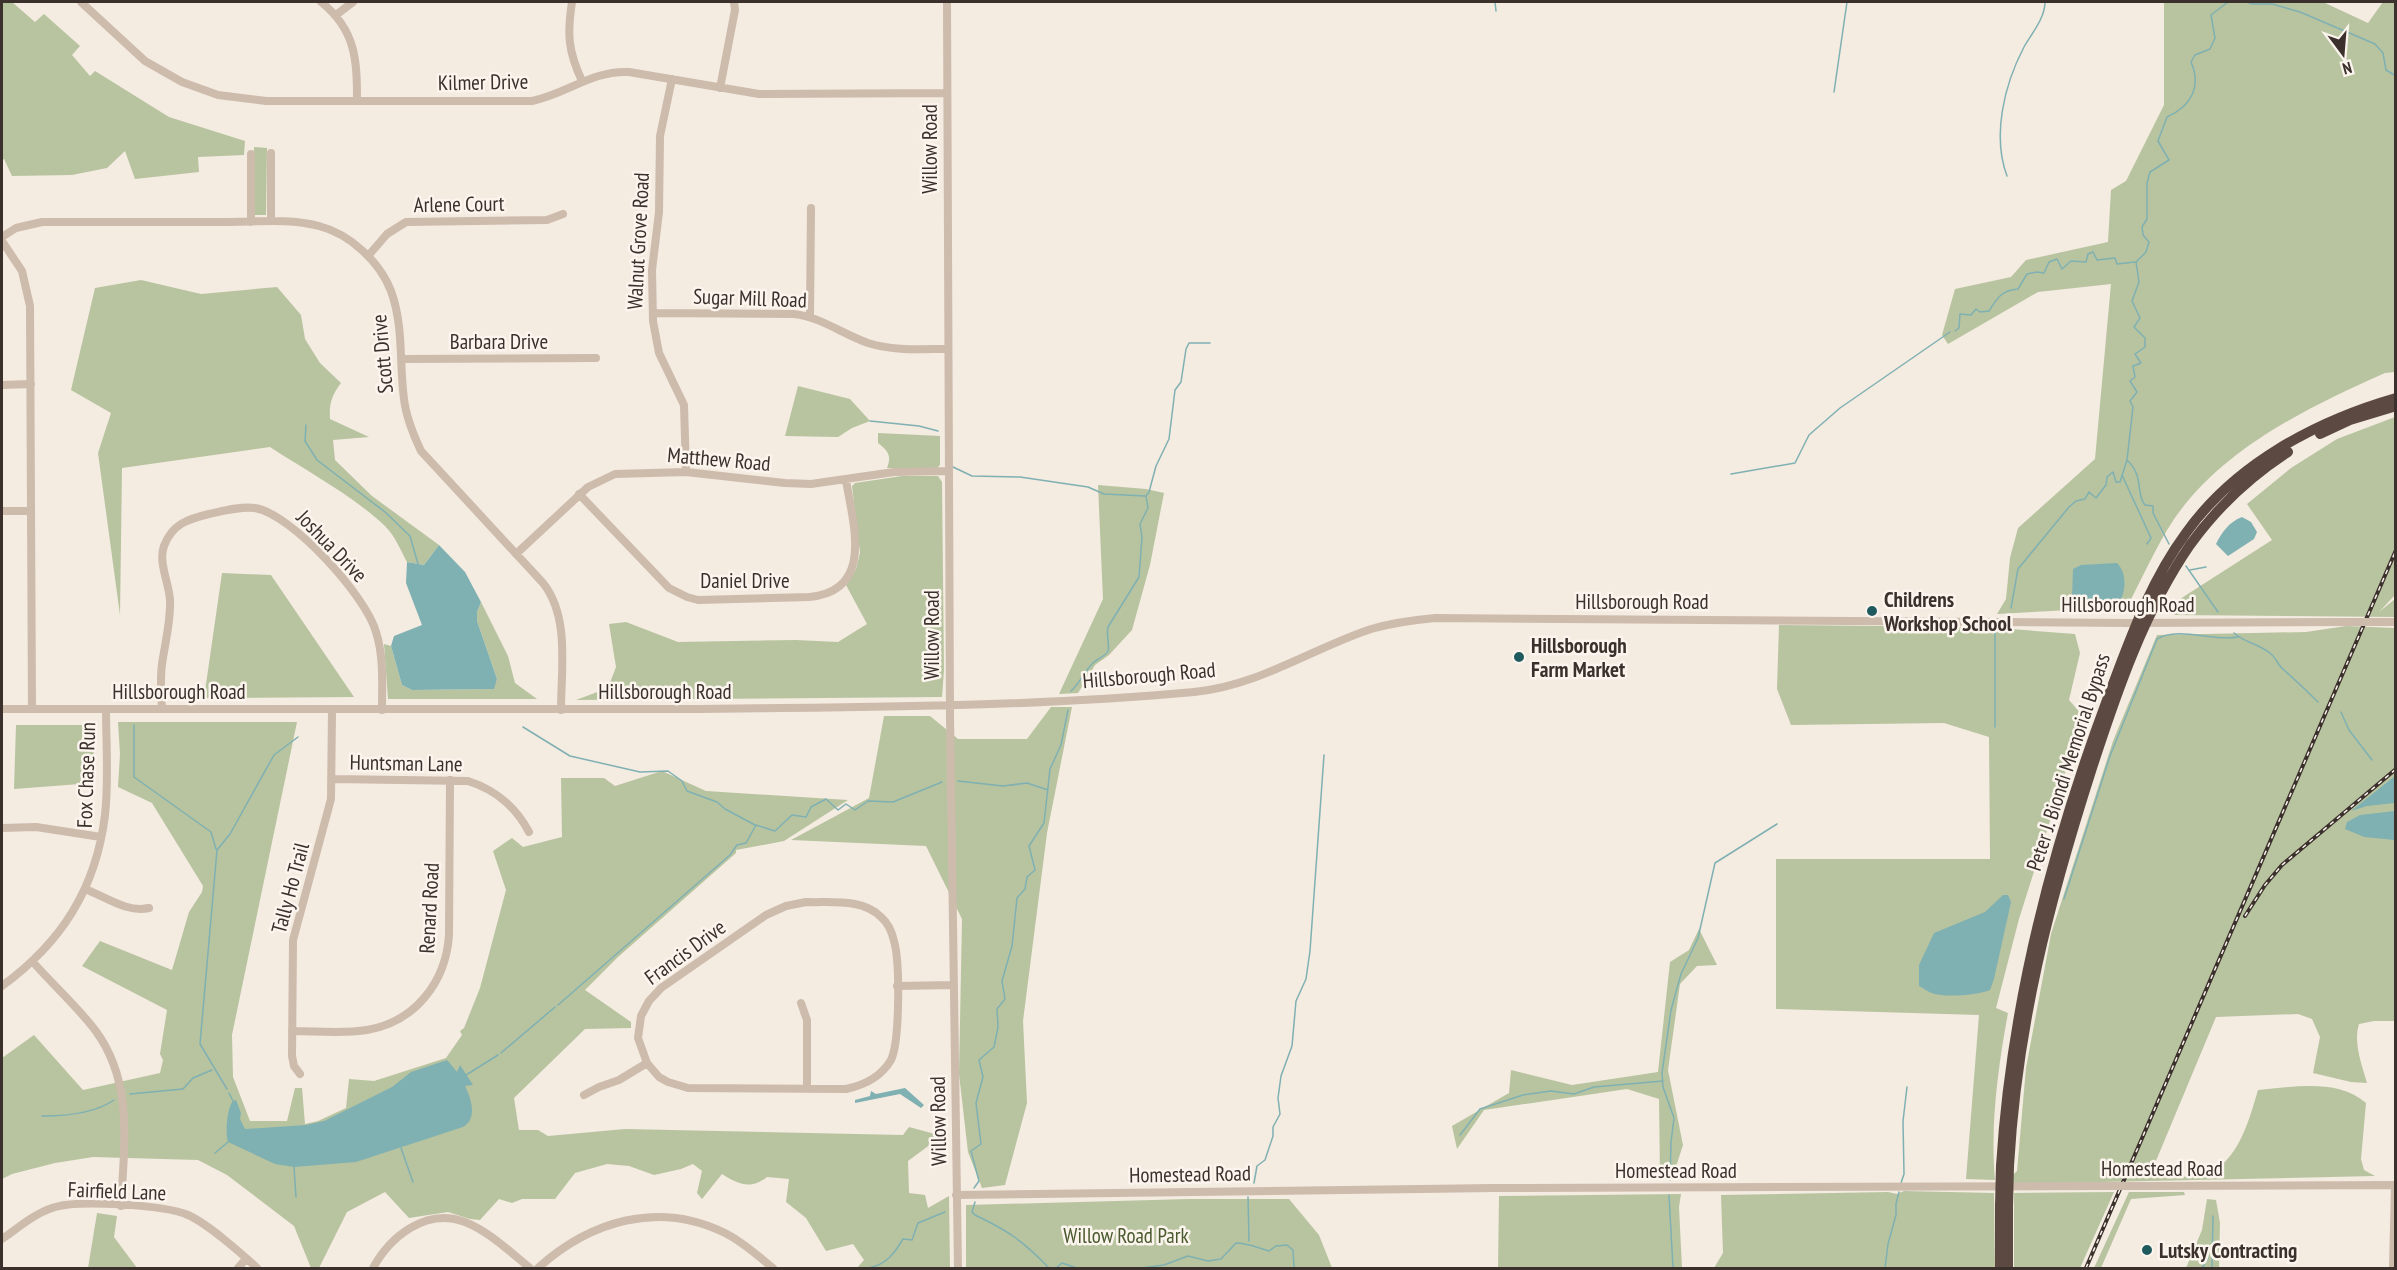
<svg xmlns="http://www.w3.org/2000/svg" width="2397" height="1270" font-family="'PT Sans Narrow',sans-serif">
  <rect width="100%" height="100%" fill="#f4ebe1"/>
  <path fill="#b8c4a0" d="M2 2H12L35 22 44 14 80 46 72 55 90 76 95 71 169 117 245 141 244 155 198 157 199 172 135 179 125 151 107 168 72 175 12 176 4 159 2 160Z
    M2164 2H2323L2368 23 2383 2H2395V372L2385 373C2309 407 2227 446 2177 515 2159 540 2142 579 2127 607L1997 614 2006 599 2010 558 2018 528 2095 459 2111 284 2038 292 1948 344 1942 335 1955 289 2011 277 2026 260 2108 242 2111 190 2126 181 2164 105Z
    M254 147 267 148 266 215H253Z
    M141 280 201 294 277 287 301 315 305 339 320 363 341 383C332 395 329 403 330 419L369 437 333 440 335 460 372 496 439 545 424 565 407 562C400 549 395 536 385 526 355 497 305 470 270 447L122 468 120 615 98 453 111 413 71 390 95 288Z
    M798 386 850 399 870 421 852 428 838 437 785 436Z
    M2395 417V595L2379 612 2395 599V617L2174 615 2180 599 2272 540 2247 504 2291 468 2337 439Z
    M878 433 940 436V465L937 468H887C892 455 888 451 878 443Z
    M902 476H938L942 482 944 670 942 697 576 700 608 688 616 667 609 624 626 622 678 642 796 640 838 642 867 624 846 585 856 569 860 553 852 486 855 483Z
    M1098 485 1146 489 1164 493 1150 565 1132 630 1109 655 1095 665 1078 693 1059 694 1103 599Z
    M222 573 271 575 354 697 204 698Z
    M481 602 508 656 515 683 537 699H388L384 644 391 646 402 685 412 690 493 689 497 679 477 621V612Z
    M1779 625 1985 627 2075 634 2080 653 2069 700 2083 716 2019 919 1996 1008 2008 1013C1998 1067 1990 1126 1995 1180L1966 1179 1979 1015 1776 1009V859H1990L1989 737 1944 723 1791 725 1777 689Z
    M2346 626 2395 628V1021H2374L2359 1024C2353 1043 2362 1065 2367 1083L2351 1082 2313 1073 2320 1037 2312 1019 2298 1014 2216 1017 2153 1168V1175C2168 1177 2199 1179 2213 1171 2240 1156 2250 1117 2258 1090 2293 1087 2338 1078 2366 1103L2361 1159 2364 1170 2375 1176 2013 1184V1175L2017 1171 2026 1068 2051 934 2113 741 2157 635 2306 632Z
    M1051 707H1072L1047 833 1023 1021 1027 1103 1005 1185 982 1188 968 1152 959 1074 962 919 926 846 791 840 869 798 884 716H930L958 739H1027Z
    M118 722H297L232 1035 233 1077 250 1121H287L295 1088H302L305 1124 318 1121 346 1108 349 1079 374 1081 446 1058 462 1035 460 1031 464 1028 480 988 506 890 493 851 512 838 523 847 562 837 561 778H604L615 786 662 771 706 791 848 800 784 841 736 850V853L618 957 585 990 631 1022V1028L585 1029 514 1098 519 1130H538L548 1136 625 1129 903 1135 909 1127 935 1134V1141L908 1161 909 1193 925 1195 928 1208 949 1196 950 1268H857L864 1260 853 1244 826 1251 806 1218 786 1202 789 1179 767 1177C751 1190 738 1184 722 1174L702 1199 697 1193 702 1171 693 1164 681 1169 654 1175 629 1166 607 1164 575 1173 555 1199H522L512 1203 499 1199 480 1220 470 1219 448 1212 409 1218 385 1192 347 1212 319 1268H311L294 1226 227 1175 198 1160 93 1157 55 1163 12 1174 2 1179V1058L34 1035 83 1090 160 1073 163 1060 160 1054 167 1010 82 966 100 941 172 970 189 912 202 892 203 886 152 803 118 787 120 754Z
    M16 725H94L93 783 14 789Z
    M1699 929 1717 965 1697 966 1680 984 1668 1070 1683 1145 1672 1179 1660 1177 1659 1099 1627 1089 1484 1110 1457 1149 1452 1126 1509 1093 1511 1070 1572 1085 1658 1072 1670 962 1689 950Z
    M1904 1191 1994 1193 1995 1268H1714L1723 1253 1721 1195 1888 1192 1897 1194Z
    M2114 1192 2080 1268H2014V1193Z
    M2129 1192H2184L2185 1195 2131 1199 2101 1268H2094Z
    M1681 1194 1679 1207 1682 1268H1498L1499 1196Z
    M1189 1199H1289L1319 1235 1332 1268H966V1205Z
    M2207 1199 2216 1200 2220 1223 2219 1268H2186L2202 1230Z
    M97 1213 117 1216 114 1237 137 1268H88Z"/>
  <path fill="#7fb0b2" d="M2242 517 2251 522 2257 532 2254 539 2228 556 2216 544C2222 532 2229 522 2242 517Z
    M439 545 465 572 481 602 477 612V621L497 679 494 689 412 690 402 685 391 646 394 636 422 625 406 583 407 562 424 565Z
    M2117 563C2128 574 2126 594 2117 606H2077L2072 598 2073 569 2081 565Z
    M2395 776V803L2367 806 2351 811Z
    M2395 811V840L2364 837 2345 829 2347 822 2360 815Z
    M2003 895H2008L2011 902 1994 979 1990 990C1978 995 1944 998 1932 993 1928 992 1923 988 1919 986V965L1934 933 1985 912Z
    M447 1060 457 1072 460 1065 473 1085 465 1086C471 1098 478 1119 463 1127L356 1162 294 1167 275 1164 228 1142C225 1133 227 1108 233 1101L236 1100 241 1113 240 1119 245 1129 306 1125 324 1121 392 1087 411 1072Z
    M905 1088 924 1105 921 1108 900 1094 855 1103V1100L870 1096 871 1091 876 1094Z"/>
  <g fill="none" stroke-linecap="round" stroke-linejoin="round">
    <path stroke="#7fb0b2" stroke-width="1.5" d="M1495 2 1496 11
      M2247 2 2252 4H2272L2300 12 2375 44 2383 53 2386 70 2396 76
      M1834 92 1847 2
      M2007 176C1992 136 2004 85 2024 47 2032 33 2045 18 2045 2
      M1955 331 1959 328 1960 314 1971 315 1976 309 1980 312 1989 311C1997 298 2002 290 2018 289L2027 274 2037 272 2044 273 2049 262 2057 259 2062 269 2071 261 2086 262 2088 254 2093 252 2097 260 2115 258 2117 264 2135 262
      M870 421 919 426 938 431
      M306 425 305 441 317 460 385 512 410 536 418 564
      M2127 460C2145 477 2135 493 2145 505L2153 506V513L2169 544
      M953 467 972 476 1020 477 1088 487 1104 494 1145 496
      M1731 474 1795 463 1809 435 1840 408 1950 332
      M2122 475 2151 538 2147 544
      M2186 566 2218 612
      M2190 570 2206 567
      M2011 608 2018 569 2069 507 2076 501 2085 499 2089 492 2096 498 2106 485 2107 477 2113 472 2116 482H2120L2127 460 2133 407 2130 401 2137 392 2130 381 2135 377 2133 366 2141 363 2135 354 2145 347V338L2134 327 2140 318 2132 301 2139 282 2136 262 2146 252 2149 242 2143 235 2142 227 2147 219V183L2150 172 2169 160 2158 141 2167 117C2191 106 2202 87 2191 62L2195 55 2210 49 2215 38 2211 15 2228 2
      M1995 631V727
      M2234 633C2245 643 2260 644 2271 654 2276 658 2278 665 2283 669 2295 680 2306 690 2318 702
      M1071 691C1080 683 1084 672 1092 664 1096 659 1105 657 1108 651 1110 647 1106 635 1108 627L1139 577 1142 537 1140 524 1148 508 1146 496 1149 492 1156 466 1169 439 1175 390 1181 382 1186 349 1189 343H1210
      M2341 712 2349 730 2372 760
      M134 725V777L211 832 216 849
      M523 727 570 756 640 772 668 771 682 781 687 791 717 802 725 809 755 825
      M958 781 1003 786 1027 783 1048 790
      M2064 899 2110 756 2157 639C2178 626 2215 642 2238 637
      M558 1005 730 855 737 845 746 843 756 825 775 831 792 815 806 817 811 807 826 799 838 810 846 804 855 810 868 801 893 802 942 782
      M501 1053 555 1007
      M466 1075 498 1055
      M227 1089 200 1044 217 850 230 834 274 755 298 737
      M229 1093 233 1101
      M130 1094 183 1089 193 1078 212 1070
      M42 1116C65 1116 94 1114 114 1100
      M1460 1135 1480 1109 1523 1095 1551 1091 1574 1094 1594 1087 1663 1081
      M401 1148 413 1182
      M215 1153 228 1142
      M294 1167 296 1197
      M1670 1180 1671 1142 1674 1118 1663 1087 1662 1073 1671 1010 1681 974 1698 938 1715 863 1777 824
      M1254 1183 1257 1166 1265 1160 1273 1136V1127L1280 1114 1278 1098 1281 1076 1292 1046 1296 1001 1306 979 1310 951 1324 755
      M1901 1183 1904 1174 1903 1121 1907 1087
      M974 1188 979 1181 971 1151 981 1144 976 1103 983 1077 979 1060 994 1047 998 1027 997 1009 1005 999 1002 981 1012 946 1017 898 1025 889 1027 877 1035 870 1029 846 1044 823 1050 769 1061 745 1068 710
      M1669 1195 1673 1268
      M1248 1197 1249 1241
      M975 1202 972 1212 975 1215C1009 1231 1024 1242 1049 1268
      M868 1268C886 1265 894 1254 903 1239L912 1240 918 1223 945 1212
      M1056 1268 1062 1263 1077 1268
      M1142 1268 1164 1265 1188 1256 1208 1261 1221 1259 1236 1243C1249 1243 1257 1248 1269 1251L1276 1246 1287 1245 1293 1250 1294 1268
      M1885 1268 1888 1244 1896 1215V1204L1899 1192
      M2202 1268 2208 1258
      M2212 1268 2213 1216"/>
    <path stroke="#cdbbac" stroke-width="8" d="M81 2 145 61 182 82 218 95 266 101H532C567 94 592 70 629 72L759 94 947 93
      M321 2C356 30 357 60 357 101
      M572 2C567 34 568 51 582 81
      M947 2 950 717 958 1268
      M336 15 353 2
      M672 79 660 136 659 212 652 270 653 321 659 353 684 405 686 472
      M720 88 735 10 734 2
      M271 153V221
      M251 154V222
      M2 237 16 228 42 222C103 222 164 222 224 222 255 222 290 218 319 226 350 234 380 262 391 291 404 327 399 362 404 399 406 417 413 434 421 451L543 583C570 617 561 669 561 710
      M2 241 22 271 30 306 32 709
      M368 256 387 234 406 222 547 220 563 214
      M653 313 794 314C821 317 842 334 868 343 893 351 921 349 947 349
      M810 316 811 208
      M402 359 596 358
      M2 385 31 384
      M579 494 669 588 687 597 698 600 809 597C875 591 853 524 846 480
      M2 511H31
      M516 554 588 487 615 474 686 472 785 483 811 484 894 472 948 471
      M2382 622H2396
      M2 709C234 708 467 710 700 709 864 707 1029 707 1194 692 1258 686 1311 649 1371 629 1392 623 1413 620 1435 618L2129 623 2346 622
      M162 709C161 694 160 679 162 664 165 643 171 621 170 600 169 583 158 562 164 546 172 524 188 519 209 514 223 511 240 506 255 508 292 514 366 596 376 632 384 657 382 684 382 710
      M333 779 468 781C496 790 515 806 529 832
      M2 828 36 827 101 837
      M85 889C106 897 127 913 149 908
      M806 902C831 903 862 898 881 917 888 923 892 932 894 941 900 962 900 1041 891 1060 881 1077 865 1085 846 1089L688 1088 668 1082 659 1077 647 1063 638 1038 641 1016 649 1001 661 988 766 915 786 906Z
      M33 962C53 985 76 1005 95 1030 134 1082 124 1145 121 1206
      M2 986C61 943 96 889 105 815 109 780 106 744 106 709
      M897 986 954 985
      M801 1003 807 1020V1088
      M292 1031C316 1031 343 1034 367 1030 415 1022 446 982 449 935L450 780
      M300 1074 294 1066 292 1056 293 940 331 799 332 710
      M584 1095 599 1087 619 1080 647 1063
      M2140 1186 2396 1185
      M956 1195 1494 1188 2107 1186
      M2 1239C18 1228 34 1214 52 1208 76 1199 165 1205 188 1215 208 1224 241 1253 257 1268
      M238 1268 246 1259
      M373 1268C390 1237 426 1207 465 1222 490 1232 510 1252 530 1268
      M538 1268C590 1221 659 1200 725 1233 743 1242 758 1256 773 1268
      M2393 1268 2395 1185"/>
    <path stroke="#5c4a42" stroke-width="10" d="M2320 434 2350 420 2396 406
      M2001 1166C2011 1005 2051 850 2107 700 2129 642 2149 583 2186 533 2235 464 2316 421 2396 398
      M2009 1166C2017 1025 2049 902 2092 768 2117 691 2144 612 2190 545 2216 509 2251 476 2288 452
      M2000 1206V1268
      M2008 1206V1268"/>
    <defs>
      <path id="rail" d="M2245 916 2265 885 2282 865 2396 769
        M2086 1268 2396 550"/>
    </defs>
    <use href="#rail" stroke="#3b302b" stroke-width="4"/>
    <use href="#rail" stroke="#fbf5ee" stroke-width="1.5" stroke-dasharray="4.5" stroke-linecap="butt"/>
    <path stroke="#cdbbac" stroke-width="8" d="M2346 622H2382
      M2107 1186H2140"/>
    <path stroke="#5c4a42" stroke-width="10" d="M2000 1206 2001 1166
      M2008 1206 2009 1166"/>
  </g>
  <g fill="#1f5a5e" stroke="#fbf5ee" stroke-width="2">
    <circle cx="1872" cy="611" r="6"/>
    <circle cx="1519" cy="657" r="6"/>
    <circle cx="2147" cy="1250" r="6"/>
  </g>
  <g text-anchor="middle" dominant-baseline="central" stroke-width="5" stroke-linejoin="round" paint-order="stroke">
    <g font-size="21" fill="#3b302b" stroke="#fbf5ee">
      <text transform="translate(483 82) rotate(-1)">Kilmer Drive</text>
      <text transform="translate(929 149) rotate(-90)">Willow Road</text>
      <text transform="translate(459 204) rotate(-1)">Arlene Court</text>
      <text transform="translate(638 241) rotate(-87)">Walnut Grove Road</text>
      <text transform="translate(750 298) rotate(2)">Sugar Mill Road</text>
      <text x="499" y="341">Barbara Drive</text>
      <text transform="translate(382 354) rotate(-95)">Scott Drive</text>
      <text transform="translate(719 459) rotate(5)">Matthew Road</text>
      <text transform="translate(332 546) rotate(46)">Joshua Drive</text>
      <text x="745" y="580">Daniel Drive</text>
      <text x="1642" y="601">Hillsborough Road</text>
      <text x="2128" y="604">Hillsborough Road</text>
      <text transform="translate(931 635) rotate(-90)">Willow Road</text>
      <text transform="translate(1149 675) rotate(-5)">Hillsborough Road</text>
      <text x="179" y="691">Hillsborough Road</text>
      <text x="665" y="691">Hillsborough Road</text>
      <text transform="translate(2068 762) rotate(-72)">Peter J. Biondi Memorial Bypass</text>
      <text transform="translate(406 763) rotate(1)">Huntsman Lane</text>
      <text transform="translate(86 775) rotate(-88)">Fox Chase Run</text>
      <text transform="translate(290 888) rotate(-75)">Tally Ho Trail</text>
      <text transform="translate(429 908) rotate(-87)">Renard Road</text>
      <text transform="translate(685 952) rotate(-36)">Francis Drive</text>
      <text transform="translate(938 1121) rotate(-91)">Willow Road</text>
      <text x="2162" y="1168">Homestead Road</text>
      <text x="1676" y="1170">Homestead Road</text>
      <text transform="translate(1190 1174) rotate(-1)">Homestead Road</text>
      <text transform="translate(117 1191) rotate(2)">Fairfield Lane</text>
    </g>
    <g font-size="21" font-weight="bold" fill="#3b302b" stroke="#fbf5ee" text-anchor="start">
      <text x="1884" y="599">Childrens<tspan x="1884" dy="24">Workshop School</tspan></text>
      <text x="1531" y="645">Hillsborough<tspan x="1531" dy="24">Farm Market</tspan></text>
      <text x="2159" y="1250">Lutsky Contracting</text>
    </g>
    <g font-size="21" fill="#4a5a2e" stroke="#fbf5ee">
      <text x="1126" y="1235">Willow Road Park</text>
    </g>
  </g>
  <rect width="2397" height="1270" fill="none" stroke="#3b302b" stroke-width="6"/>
  <g transform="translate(2343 54) rotate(164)" stroke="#fbf5ee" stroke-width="4.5" paint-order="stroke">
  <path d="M0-4.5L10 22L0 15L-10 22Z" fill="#3b302b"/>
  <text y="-9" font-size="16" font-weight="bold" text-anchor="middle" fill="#3b302b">N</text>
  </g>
</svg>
